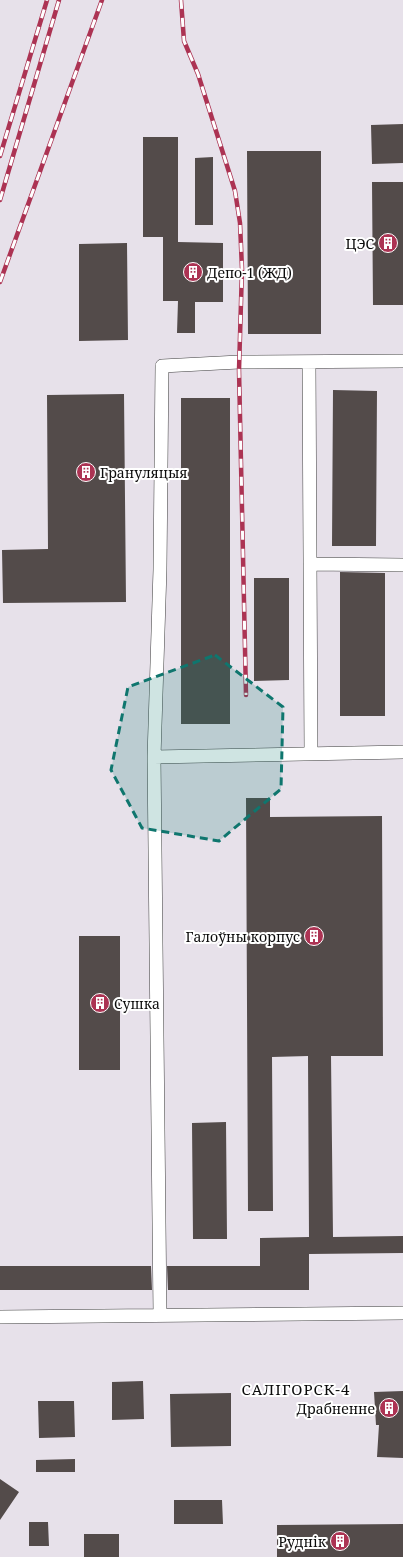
<svg xmlns="http://www.w3.org/2000/svg" width="403" height="1557" font-family="'Noto Serif',serif">
  <rect width="100%" height="100%" fill="#fdf6ed"/>
  <path fill="#e7e1ea" d="M0 0H403V1557H0Z"/>
  <path fill="#534b4a" d="M403 124V163L372 164 371 125Z
    M143 137H178V242L223 243V302H195V333H177L178 301H163V237H143Z
    M247 151H321V334H248Z
    M213 157V225H195V158Z
    M372 182H403V305H373Z
    M127 243 128 340 79 341V244Z
    M333 390 377 391 376 546H332Z
    M124 394 126 602 3 603 2 550 48 549 47 395Z
    M181 398H230V724H181Z
    M340 572 385 573V716H340Z
    M254 578H289V680L254 681Z
    M246 798H270V817L382 816 383 1056H331L333 1237 403 1236V1253L309 1254V1290H168L167 1266H260V1238L309 1237 308 1056 272 1057 273 1211H248Z
    M79 936H120V1070H79Z
    M226 1122 227 1239H193L192 1123Z
    M0 1266H151L152 1290H0Z
    M143 1381 144 1419 112 1420V1382Z
    M403 1391V1458L377 1457 379 1425H376L374 1392Z
    M231 1393V1446L171 1447 170 1394Z
    M38 1401H74L75 1437 39 1438Z
    M75 1459V1472H36V1460Z
    M0 1479 19 1492 0 1520Z
    M174 1500H222L223 1524H174Z
    M29 1522H48L49 1546H29Z
    M403 1524V1557H277V1525Z
    M84 1534H119V1557H84Z"/>
  <g fill="none" stroke-linecap="round" stroke-linejoin="round">
    <defs>
      <path id="minor" d="M403 361 239 362 162 366 160 569 154 757 403 752
        M309 362 311 754
        M310 564 403 565
        M154 757 160 1315
        M0 1317 403 1313"/>
    </defs>
    <use href="#minor" stroke="#3f3f3f" stroke-width="14"/>
    <use href="#minor" stroke="#fff" stroke-width="13"/>
    <defs>
      <path id="rail" d="M181 0 184 41 198 74 235 191 240 223 242 269 239 370 246 695
        M0 156 47 0
        M0 200 59 0
        M0 282 102 0"/>
    </defs>
    <use href="#rail" stroke="#ac3353" stroke-width="4.5"/>
    <use href="#rail" stroke="#fff" stroke-width="3" stroke-dasharray="9" stroke-linecap="butt"/>
  </g>
  <path fill="#0f766e" fill-opacity="0.2" stroke="#0f766e" stroke-width="3" stroke-dasharray="8 5" stroke-linejoin="round" d="M215 655 283 707 281 789 219 841 142 828 111 770 128 687Z"/>
  <defs>
    <symbol id="building-disc" viewBox="-11 -11 22 22"><circle r="9.5" fill="#ac3353" stroke="#fff"/><path d="M-4-6H4V6H1V3H-1V6H-4ZM-2.5-4.3h1.7v1.8h-1.7ZM.8-4.3h1.7v1.8H.8ZM-2.5-1h1.7V.8h-1.7ZM.8-1h1.7V.8H.8Z" fill="#fff"/></symbol>
  </defs>
  <g fill-rule="evenodd">
    <use href="#building-disc" x="377" y="232" width="22" height="22"/>
    <use href="#building-disc" x="182" y="261" width="22" height="22"/>
    <use href="#building-disc" x="75" y="461" width="22" height="22"/>
    <use href="#building-disc" x="303" y="925" width="22" height="22"/>
    <use href="#building-disc" x="89" y="992" width="22" height="22"/>
    <use href="#building-disc" x="378" y="1397" width="22" height="22"/>
    <use href="#building-disc" x="329" y="1530" width="22" height="22"/>
  </g>
  <g text-anchor="middle" dominant-baseline="central" stroke-width="4" stroke-linejoin="round" paint-order="stroke">
    <g font-size="14" fill="#0c0c0c" stroke="#fff" text-anchor="end">
      <text x="374" y="243">ЦЭС</text>
      <text x="207" y="272" text-anchor="start">Депо-1 (ЖД)</text>
      <text x="100" y="472" text-anchor="start">Грануляцыя</text>
      <text x="300" y="936">Галоўны корпус</text>
      <text x="114" y="1003" text-anchor="start">Сушка</text>
      <text x="375" y="1408">Драбненне</text>
      <text x="326" y="1541">Руднік</text>
    </g>
    <g font-size="15" letter-spacing="1" fill="#0c0c0c" stroke="#fff">
      <text x="296" y="1389">САЛІГОРСК-4</text>
    </g>
  </g>
</svg>
